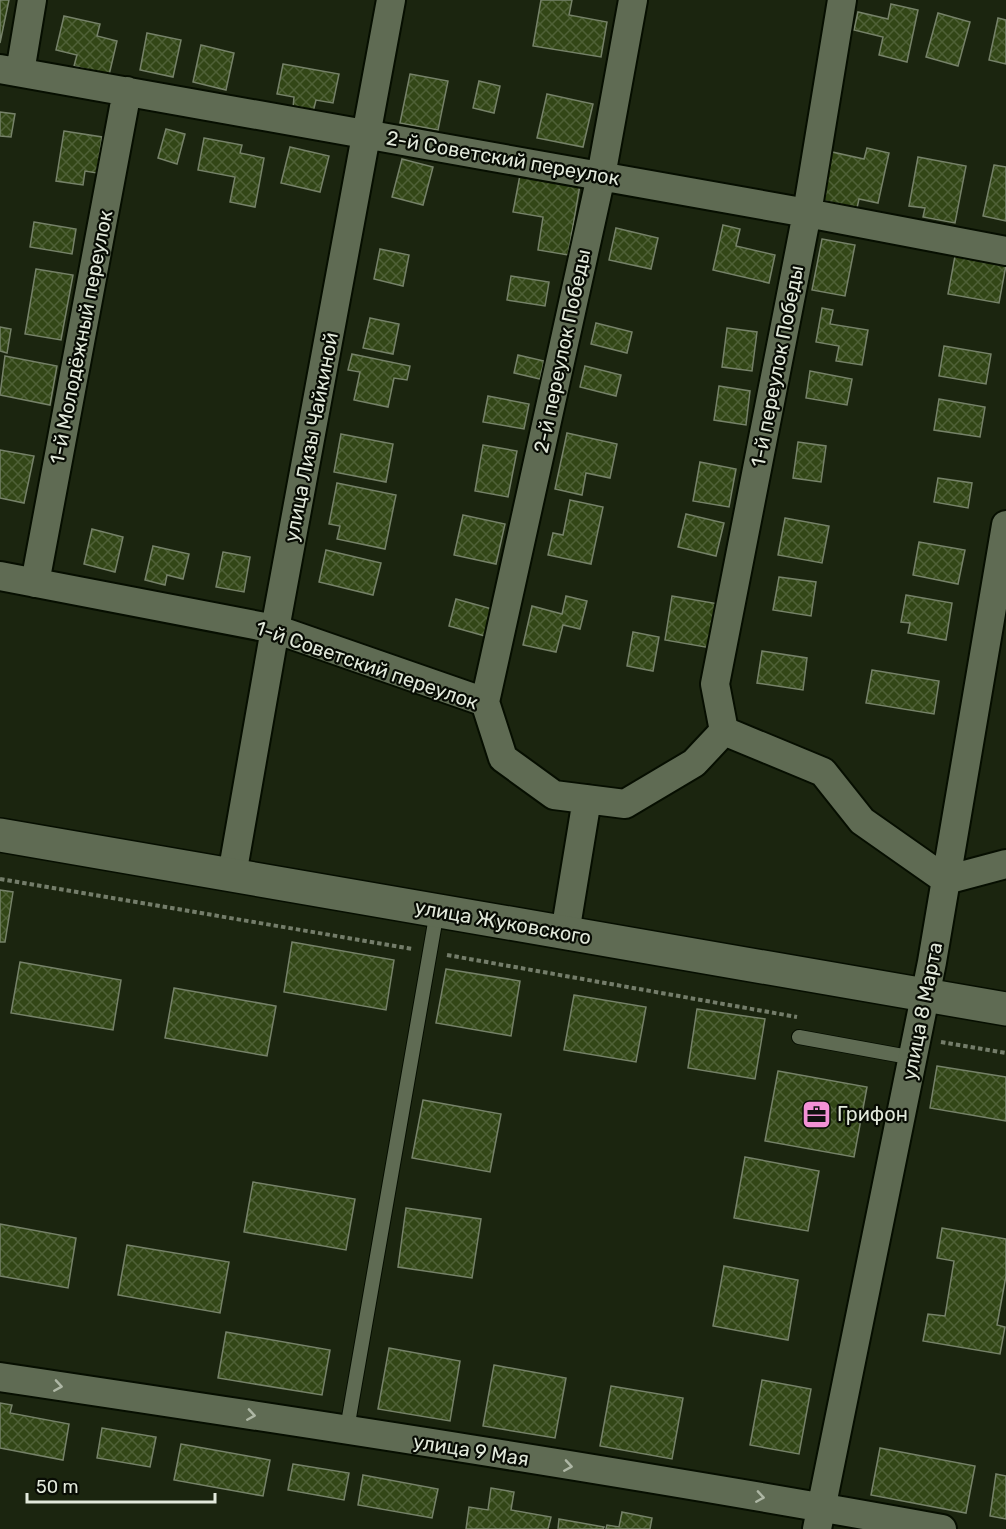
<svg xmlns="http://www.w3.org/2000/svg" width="1006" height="1529" font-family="Rubik,sans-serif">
  <defs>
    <pattern id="building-cross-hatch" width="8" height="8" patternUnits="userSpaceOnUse" patternTransform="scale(1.5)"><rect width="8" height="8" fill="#324616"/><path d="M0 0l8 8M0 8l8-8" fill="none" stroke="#4f6137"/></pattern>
  </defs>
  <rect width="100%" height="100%" fill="#1b250f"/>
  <path fill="url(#building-cross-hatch)" stroke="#768269" stroke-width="1.5" d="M0 0H9L0 43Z
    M541 0H572L569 15 607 22 601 57 533 46Z
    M891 4 918 10 907 62 879 55 883 37 854 30 858 12 888 19Z
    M938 13 970 22 958 66 926 57Z
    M64 16 100 24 97 36 117 41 109 75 74 66 77 55 56 50Z
    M998 18 1006 20V64L989 60Z
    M147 33 181 40 173 77 140 70Z
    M201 45 234 53 226 90 193 82Z
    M283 64 339 74 333 103 316 100 313 112 293 108 294 97 277 94Z
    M410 74 448 81 438 130 400 123Z
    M479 81 500 86 494 113 473 108Z
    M547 94 593 104 583 147 537 138Z
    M0 112 15 114 11 137 0 136Z
    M166 129 185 134 177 164 158 158Z
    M64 131 102 137 97 173 85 171 83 185 56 181Z
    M204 138 242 145 240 153 264 158 255 207 230 202 235 177 198 170Z
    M290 147 329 156 320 192 281 183Z
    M867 148 889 153 878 203 859 199 857 208 821 200 832 152 864 159Z
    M918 157 966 166 955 223 923 217 925 208 909 206Z
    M402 159 433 167 423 205 392 197Z
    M994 165 1006 167V221L983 216Z
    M520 175 580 185 568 255 538 250 543 217 513 212Z
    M34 222 76 229 72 254 30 247Z
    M723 225 740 229 736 246 775 255 769 283 713 270Z
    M616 228 658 238 651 269 609 260Z
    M822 239 855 245 845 296 812 290Z
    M380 249 409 255 403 286 374 279Z
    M955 256 1006 265 999 303 948 294Z
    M36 269 73 275 61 340 25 334Z
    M511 276 549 282 545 306 507 300Z
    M822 308 833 310 830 324 868 330 862 365 836 361 839 346 816 342Z
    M370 318 399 324 393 354 363 348Z
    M596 323 632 332 627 353 591 344Z
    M0 327 11 329 7 353 0 351Z
    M727 328 757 332 752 371 722 367Z
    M944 346 991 354 986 384 939 376Z
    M352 354 410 366 407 380 394 378 388 407 354 400 360 372 348 370Z
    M518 355 544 361 540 379 514 373Z
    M5 356 57 366 50 405 0 395Z
    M585 366 621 375 616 396 580 387Z
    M810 371 852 379 847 405 806 398Z
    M719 386 750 391 746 425 714 420Z
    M488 396 529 404 524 429 483 422Z
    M939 399 985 407 980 437 934 430Z
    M567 433 617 444 610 478 586 473 582 495 555 489Z
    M341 434 393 444 386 482 334 472Z
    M798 442 826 446 821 482 793 478Z
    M483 445 517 451 508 497 475 491Z
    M0 450 34 456 24 503 0 498Z
    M700 462 736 469 729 507 693 501Z
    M938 478 972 483 968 508 934 502Z
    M337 483 396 495 385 549 337 539 340 526 329 524Z
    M570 500 603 507 591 564 548 555 553 533 563 535Z
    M686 514 724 523 716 556 678 547Z
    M463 515 505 524 496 564 454 555Z
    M785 518 829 526 822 563 778 555Z
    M92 529 123 537 115 572 84 564Z
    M919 542 965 550 958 584 913 575Z
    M153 546 189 554 183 579 167 575 165 585 145 580Z
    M326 550 381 563 373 595 319 582Z
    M223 552 250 557 244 592 216 587Z
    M779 577 816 582 811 616 773 610Z
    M906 595 952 603 946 640 908 633 910 623 901 622Z
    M566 596 587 601 580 629 563 625 556 652 523 645 532 606 562 614Z
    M672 596 719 604 711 648 665 640Z
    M456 599 492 609 485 636 449 626Z
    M633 632 659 637 653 671 627 666Z
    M762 651 807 658 803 690 757 683Z
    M872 670 939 681 934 714 866 703Z
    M0 890 13 892 5 942H0Z
    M292 942 394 960 386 1010 284 992Z
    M20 962 121 980 113 1030 11 1013Z
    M446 969 520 981 511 1036 436 1023Z
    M174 988 276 1006 267 1056 165 1038Z
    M574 995 646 1007 636 1062 564 1050Z
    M697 1009 765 1019 755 1079 688 1068Z
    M937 1066 1006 1077V1121L930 1108Z
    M778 1071 867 1087 854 1157 765 1141Z
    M423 1100 501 1114 490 1172 412 1158Z
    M745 1157 819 1171 808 1231 734 1218Z
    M253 1182 355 1199 346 1250 244 1232Z
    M406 1208 481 1219 472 1278 398 1267Z
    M0 1224 76 1238 68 1288 0 1276Z
    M942 1228 1006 1239V1276L997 1325 1005 1327 1000 1354 923 1341 928 1314 945 1316 954 1261 937 1258Z
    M127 1245 229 1262 220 1313 118 1295Z
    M724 1266 798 1280 788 1340 713 1326Z
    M226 1332 330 1350 322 1395 218 1378Z
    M389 1348 460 1361 450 1421 378 1409Z
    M494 1365 566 1378 555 1438 483 1426Z
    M762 1380 811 1389 799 1454 750 1445Z
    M611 1386 683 1398 672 1459 600 1446Z
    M0 1403 12 1405 10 1413 69 1424 63 1460 0 1448Z
    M102 1428 156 1437 150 1467 97 1458Z
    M181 1444 270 1460 263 1496 174 1480Z
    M880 1448 975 1466 966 1513 871 1495Z
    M293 1464 349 1473 344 1500 288 1490Z
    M996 1474 1006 1476V1519L990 1516Z
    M363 1475 438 1489 432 1518 358 1505Z
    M491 1488 514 1492 511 1510 551 1517 548 1529H466L469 1507 488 1510Z
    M622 1512 652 1518 650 1529H606L607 1525 619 1527Z
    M559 1519 604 1527 603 1529H558Z"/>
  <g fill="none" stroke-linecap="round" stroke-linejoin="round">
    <defs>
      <path id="service" d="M799 1037 914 1058
        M347 1429 437 911"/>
      <path id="minor" d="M0 69 807 213 1006 251
        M20 72 32 0
        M0 576 275 629 485 702 503 758 554 795 625 804 694 763 724 731 823 772 862 821 946 880 1006 864
        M35 583 127 91
        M485 702 601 176 633 0
        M724 731 715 684 807 213 842 0
        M232 875 275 629 391 0
        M565 933 587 799
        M0 1377C314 1424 629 1472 942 1529
        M817 1529 932 962 1006 525"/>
      <path id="tertiary" d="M0 835 1006 1009"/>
    </defs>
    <use href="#service" stroke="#060e00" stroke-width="16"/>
    <use href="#minor" stroke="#060e00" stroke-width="32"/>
    <use href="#tertiary" stroke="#060e00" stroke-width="36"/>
    <path stroke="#747d6a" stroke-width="4" stroke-dasharray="4.5 3" stroke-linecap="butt" d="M0 879 413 949
      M447 955 797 1017
      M941 1042 1006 1053"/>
    <use href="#service" stroke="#5f6b53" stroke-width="14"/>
    <use href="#minor" stroke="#5f6b53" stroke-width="28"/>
    <use href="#tertiary" stroke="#5f6b53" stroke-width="33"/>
  </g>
  <defs><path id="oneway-chevron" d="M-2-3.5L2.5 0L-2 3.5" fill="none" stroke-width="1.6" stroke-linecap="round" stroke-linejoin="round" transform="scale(1.5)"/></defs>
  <g stroke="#aeb7a5">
    <use href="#oneway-chevron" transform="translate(58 1386) rotate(9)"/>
    <use href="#oneway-chevron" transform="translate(251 1415) rotate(9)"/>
    <use href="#oneway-chevron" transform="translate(568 1466) rotate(9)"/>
    <use href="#oneway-chevron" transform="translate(760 1497) rotate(9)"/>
  </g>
  <defs>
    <symbol id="office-square" viewBox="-11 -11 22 22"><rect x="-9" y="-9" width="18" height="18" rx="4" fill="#f391d6" stroke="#080c04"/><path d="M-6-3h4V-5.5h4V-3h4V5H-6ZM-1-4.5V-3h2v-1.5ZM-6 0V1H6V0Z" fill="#111"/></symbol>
  </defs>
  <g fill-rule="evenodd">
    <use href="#office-square" x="800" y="1098" width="33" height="33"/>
  </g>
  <g text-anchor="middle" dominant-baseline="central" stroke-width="4.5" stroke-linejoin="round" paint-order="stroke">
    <g font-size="20" fill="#e2e9db" stroke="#080c04">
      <text transform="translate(503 158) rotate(10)">2-й Советский переулок</text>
      <text transform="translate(81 337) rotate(-79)">1-й Молодёжный переулок</text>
      <text transform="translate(562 351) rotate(-78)">2-й переулок Победы</text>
      <text transform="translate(777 366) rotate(-79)">1-й переулок Победы</text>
      <text transform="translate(311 437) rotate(-79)">улица Лизы Чайкиной</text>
      <text transform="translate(367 665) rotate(19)">1-й Советский переулок</text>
      <text transform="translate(503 922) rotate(10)">улица Жуковского</text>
      <text transform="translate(922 1011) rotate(-79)">улица 8 Марта</text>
      <text transform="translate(471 1450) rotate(9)">улица 9 Мая</text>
    </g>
    <g font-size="20" fill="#e2e9db" stroke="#080c04" text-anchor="start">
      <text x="837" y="1114">Грифон</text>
    </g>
  </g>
  <path d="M27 1493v9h188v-9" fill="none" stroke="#e2e9db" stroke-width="3"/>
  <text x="36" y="1493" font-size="18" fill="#e2e9db" stroke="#080c04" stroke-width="4.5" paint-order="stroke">50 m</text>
</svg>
